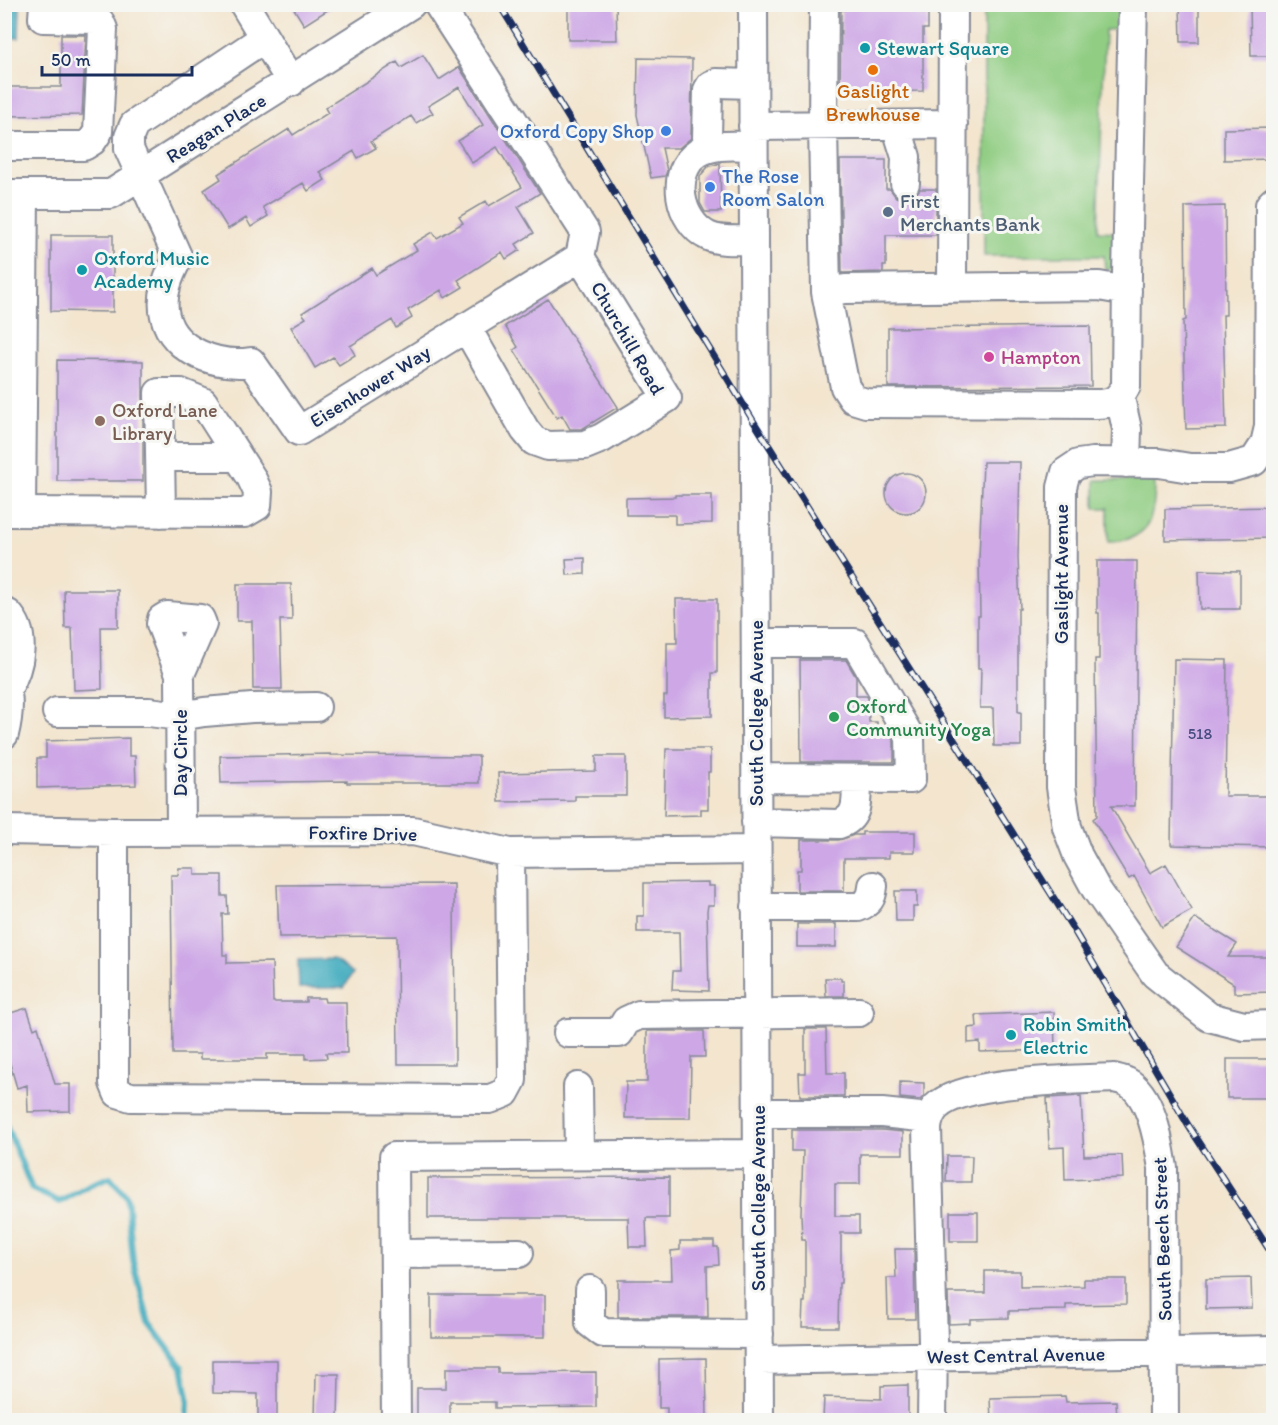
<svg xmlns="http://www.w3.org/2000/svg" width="1278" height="1425" font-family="Itim,sans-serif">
  <rect width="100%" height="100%" fill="#f6f6f2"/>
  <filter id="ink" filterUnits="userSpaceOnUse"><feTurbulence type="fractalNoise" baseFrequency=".0167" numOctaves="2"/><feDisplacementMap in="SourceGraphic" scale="12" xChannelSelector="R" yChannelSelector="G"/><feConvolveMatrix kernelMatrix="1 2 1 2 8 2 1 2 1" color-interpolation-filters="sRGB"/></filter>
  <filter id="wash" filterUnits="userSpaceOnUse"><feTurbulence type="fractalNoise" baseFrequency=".008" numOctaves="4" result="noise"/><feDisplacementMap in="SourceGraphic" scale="24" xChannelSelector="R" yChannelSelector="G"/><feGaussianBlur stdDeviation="1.35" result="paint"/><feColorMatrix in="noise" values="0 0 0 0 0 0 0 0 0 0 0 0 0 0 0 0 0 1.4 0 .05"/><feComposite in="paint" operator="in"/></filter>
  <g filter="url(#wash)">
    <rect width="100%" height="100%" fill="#f3e5ce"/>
    <path fill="#91cd83" stroke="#567e70" stroke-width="1.5" d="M1125 7 1124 29 1105 30 1098 231 1119 232 1117 269 1105 270 1104 256H984V9Z
      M1095 480 1155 481C1155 516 1151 541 1108 542V508H1095Z"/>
    <path fill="#3fabbe" stroke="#2d6d8e" stroke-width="1.5" d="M5 4 20 5 19 38H5Z
      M333 959 353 973 344 988H299L298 960Z"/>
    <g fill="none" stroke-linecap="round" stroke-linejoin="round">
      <path stroke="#3fabbe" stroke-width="6" d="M4 1120 32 1189 60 1202 89 1185 110 1177 127 1197 133 1261 149 1323 182 1367 188 1397 187 1420"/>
    </g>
    <g id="blocks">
      <path fill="#cda7e6" d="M291 4H337L304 25Z
        M568 4H616L617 40H568Z
        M844 4H928V29H923V91L840 92 841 10H844Z
        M1180 4H1199V42H1181Z
        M1250 4H1273L1274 56H1251Z
        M61 35H86L82 115 4 116V87H61Z
        M423 55 439 80 459 67 540 193 518 207 534 233 516 244 520 250 506 259 502 252 458 280 463 287 445 298 441 290 408 310 412 318 396 328 392 320 350 346 355 355 339 365 333 357 315 368 291 327 306 318 302 313 372 268 376 275 417 250 413 244 433 232 437 238 463 223 459 217 486 201 489 206 522 187 497 147 472 163 458 141 483 125 459 87 428 106 433 113 416 123 411 116 371 141 376 148 358 158 354 151 320 172 325 180 308 191 303 183 263 207 268 216 251 227 246 218 228 229 204 190 221 179 218 174 289 129 293 135 328 113 325 108 397 62 401 68Z
        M638 58 692 59 691 138 679 148H662L667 171 665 176 651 178 637 115Z
        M1274 128V159L1224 160V129Z
        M840 160H886V189H890L896 197 904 199 913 197 920 189H936V235H886V266H883V272L842 273Z
        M720 163 721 212H705L700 203V176L708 167Z
        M1225 206 1226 315H1223L1226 428 1186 429 1183 321 1186 320 1185 207Z
        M51 235H113V312L51 311Z
        M548 299 618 407 582 429H570L562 415 557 418 514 350 518 347 505 326Z
        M1090 326 1091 386 888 387V328Z
        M57 360 143 361V481H57Z
        M983 462H1020L1018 558 1020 609H1018V712H1021V746H994L993 708H980L981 668H978V616H980L979 559Z
        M886 493a20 20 0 1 1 40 0a20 20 0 1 1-40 0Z
        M675 495H712V523L675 524V515H626V498L675 497Z
        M1274 507V538L1165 540V509Z
        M585 558V574L567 575 566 559Z
        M1097 561H1137L1135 806H1111L1150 873 1166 864 1192 910 1162 927 1134 876 1129 879 1093 819 1097 816 1095 659H1099V613H1097Z
        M1199 570 1240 571V609H1200Z
        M237 584H291L292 620H280L282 689H253L252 621H237Z
        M64 590H118V627H101L102 689 74 690 72 628H65Z
        M676 599H717V673H712V716L664 717V696H667V643H677Z
        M1174 659 1227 660 1225 796H1274V847L1171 845Z
        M800 660H846L856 677V696H867L868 699 869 722H877V735H890L894 742V762H801Z
        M129 738V756H135L136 785 37 788V758H46V741Z
        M666 749H710V772H708V809H701V815L664 816Z
        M331 754V755L479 756V783H347V781L221 783 220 756Z
        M596 756H626V796H575V801L499 802 498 773 596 771Z
        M862 832H915V852H889V858H844V891H797V870H801V840H839L854 835H862Z
        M179 868H195V875H222V896H227L228 914H222L223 955H227V963L272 962 273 1002H306V998H324L325 1002H346L347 1053H326L327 1058 306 1059V1054H267V1059H200V1054H173L171 875H178Z
        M708 882V886H714V905H708L707 911 709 991 672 990 673 971H680L679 932H637V916H644V883Z
        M454 884 455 1064H398L397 936 279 937 277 885Z
        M895 891H917V907H913V921H896Z
        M1195 918 1237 944 1228 957H1274V992L1234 993V984L1176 947Z
        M797 924H836V947H797Z
        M825 978H841V981H844V996H826Z
        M27 1008 34 1029 38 1027 55 1084H70V1111L28 1112 27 1085 17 1088 4 1043V1015Z
        M1054 1012 1055 1050 980 1052V1042L968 1043V1028L977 1027 976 1015Z
        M805 1029H826L827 1073H844V1096H800L799 1073H805Z
        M647 1031H704L705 1057H691L690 1118H625L626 1082H647Z
        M1227 1059H1274V1098H1227Z
        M900 1082 924 1083V1096L920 1100 900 1098Z
        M1081 1096 1084 1156 1122 1155 1123 1178 1065 1180 1064 1147 1049 1148 1047 1098Z
        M792 1130H882L903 1132V1154H860V1184H835V1216H859V1233H841V1283H839L838 1327H802L803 1302H805V1240H802L801 1214 803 1151H792Z
        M947 1156H972L971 1182H946Z
        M669 1177V1218H646L647 1247H629L628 1218H428V1178Z
        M950 1212H978V1241H950Z
        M680 1241H714V1247H718L719 1265 707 1266 708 1317H618V1280H672L671 1251 680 1250Z
        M895 1249H914L915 1319H888L887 1278H896Z
        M985 1271H1020V1287L1084 1286V1279H1126V1304L1066 1305V1310L1009 1311V1318L970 1319V1323L949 1324 948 1293H985Z
        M1251 1278 1252 1308 1206 1309V1279Z
        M431 1295H545V1337H431Z
        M706 1358 707 1420 667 1419V1408H659V1359Z
        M213 1360H277V1420H258V1394L213 1393Z
        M446 1368H498V1373L596 1372V1407L495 1408V1402H450V1420H417V1388H446Z
        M316 1374H339L338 1420H315Z
        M908 1385V1420H823L824 1397 881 1399V1386Z
        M1065 1396 1066 1402 1116 1401 1117 1420H991L990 1398Z"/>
    </g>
  </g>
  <g filter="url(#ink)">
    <use href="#blocks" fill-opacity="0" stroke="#878a96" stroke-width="1.5"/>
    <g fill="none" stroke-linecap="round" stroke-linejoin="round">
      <defs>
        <path id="minor" d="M244 4 291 82
          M438 4 585 232 580 257
          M753 4 759 1420
          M824 4 823 126 826 292 845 387 853 399 866 403 1097 404C1113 404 1119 399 1126 386L1127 274 1133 4
          M264 38 134 125 129 137V149L178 258C169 275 160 295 165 316 173 352 219 367 251 362L299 431 580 257
          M896 125 906 157 905 183
          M753 126 953 124
          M4 146H84L92 141 98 132 103 29 100 22 95 19 43 18 44 4
          M753 146C735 146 714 143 698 153 669 172 679 222 708 236 720 242 740 240 754 240
          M714 147 707 138 708 90 711 85 716 83 753 84
          M4 194H111L411 4
          M1274 201 1270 205 1269 427 1265 444 1254 461 1229 468H1190L1159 463 1093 462 1078 464 1066 472 1062 487 1061 787 1067 827 1078 856 1096 889 1155 974 1209 1017 1244 1026 1274 1025
          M952 288 953 4
          M826 292 845 289 1099 286 1127 291
          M466 327 525 430 534 441 548 446 585 445 602 438 667 398 580 257
          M1120 398 1127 429 1126 463
          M160 457H238
          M4 512 245 513 257 506 258 492 251 477 203 402 181 393H159L161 513
          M21 512 24 194
          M167 616 200 619 202 624 180 674 161 624 162 619Z
          M756 643H855L910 737 911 779 756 778
          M180 674 181 831
          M4 682C10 698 8 718 4 734
          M7 689C20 667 27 634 8 614
          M57 712H149L180 716 204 712 252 708 316 707
          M756 822 839 824C860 818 856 798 857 780
          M4 830 114 832 413 831 510 853 756 850
          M114 832V1083L118 1093 131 1097 490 1099 505 1093 512 1080 510 853
          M756 907H858C869 903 872 898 873 886
          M568 1033H619L626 1021 639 1015 859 1012
          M578 1087 579 1155
          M757 1113H882L929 1118
          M395 1254 519 1253
          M590 1290V1323L603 1333 759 1334
          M759 1360 1274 1350
          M396 1420 394 1157 758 1154
          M932 1420 933 1342 927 1128C928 1120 930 1113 936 1107 964 1080 1073 1080 1114 1078 1118 1079 1123 1080 1127 1082 1152 1095 1159 1144 1163 1168L1164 1420"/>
      </defs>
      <use href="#minor" stroke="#878a96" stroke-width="32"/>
      <use href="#minor" stroke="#fff" stroke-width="28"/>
      <defs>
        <path id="rail" d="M499 4 754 422 1072 927 1188 1125 1274 1257"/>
      </defs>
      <use href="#rail" stroke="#1b2f5e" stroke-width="7"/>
      <use href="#rail" stroke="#f6f6f2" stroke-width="4.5" stroke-dasharray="14" stroke-linecap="butt"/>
    </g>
  </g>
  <g fill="#0f9aa8" stroke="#f6f6f2" stroke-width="2">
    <circle cx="865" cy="48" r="6"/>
    <circle cx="82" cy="270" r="6"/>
    <circle cx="1011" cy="1035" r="6"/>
  </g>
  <circle fill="#e8710a" stroke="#f6f6f2" stroke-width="2" cx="873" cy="70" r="6"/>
  <g fill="#3f7fe0" stroke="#f6f6f2" stroke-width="2">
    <circle cx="666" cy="131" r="6"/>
    <circle cx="710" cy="187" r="6"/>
  </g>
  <circle fill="#5c6f8a" stroke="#f6f6f2" stroke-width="2" cx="888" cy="212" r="6"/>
  <circle fill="#d1479c" stroke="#f6f6f2" stroke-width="2" cx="989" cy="357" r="6"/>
  <circle fill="#8d6e63" stroke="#f6f6f2" stroke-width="2" cx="100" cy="421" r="6"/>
  <circle fill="#2e9e5b" stroke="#f6f6f2" stroke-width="2" cx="834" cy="717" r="6"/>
  <g text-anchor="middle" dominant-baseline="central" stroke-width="6" stroke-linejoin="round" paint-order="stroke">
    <g font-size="16" fill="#484d80">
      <text x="1200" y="733">518</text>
    </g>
    <g font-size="20" fill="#0d838f" stroke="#f6f6f2" text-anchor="start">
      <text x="877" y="48">Stewart Square</text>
      <text x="94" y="258">Oxford Music<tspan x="94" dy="23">Academy</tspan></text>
      <text x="1023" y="1024">Robin Smith<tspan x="1023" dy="23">Electric</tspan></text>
    </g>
    <g font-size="20" fill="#c56008" stroke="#f6f6f2">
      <text x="873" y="91">Gaslight<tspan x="873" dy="23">Brewhouse</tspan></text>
    </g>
    <g font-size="20" fill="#1b2f5e" stroke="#f6f6f2">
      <text transform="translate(216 128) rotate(-32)">Reagan Place</text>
      <text transform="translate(628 338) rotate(60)">Churchill Road</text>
      <text transform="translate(370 386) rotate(-32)">Eisenhower Way</text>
      <text transform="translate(1061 574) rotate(-90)">Gaslight Avenue</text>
      <text transform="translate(756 713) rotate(-90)">South College Avenue</text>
      <text transform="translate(180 753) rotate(-90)">Day Circle</text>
      <text transform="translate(363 833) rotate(1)">Foxfire Drive</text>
      <text transform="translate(758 1198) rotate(-90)">South College Avenue</text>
      <text transform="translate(1162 1239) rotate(-92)">South Beech Street</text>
      <text transform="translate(1016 1355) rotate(-1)">West Central Avenue</text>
    </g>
    <g font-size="20" fill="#366cbe" stroke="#f6f6f2" text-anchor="end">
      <text x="654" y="131">Oxford Copy Shop</text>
      <text x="722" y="176" text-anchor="start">The Rose<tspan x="722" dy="23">Room Salon</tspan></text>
    </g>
    <g font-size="20" fill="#4e5e75" stroke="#f6f6f2" text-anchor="start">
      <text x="900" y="201">First<tspan x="900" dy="23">Merchants Bank</tspan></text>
    </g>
    <g font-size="20" fill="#b23c85" stroke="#f6f6f2" text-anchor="start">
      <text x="1001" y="357">Hampton</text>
    </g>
    <g font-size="20" fill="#785e54" stroke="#f6f6f2" text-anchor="start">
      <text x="112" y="410">Oxford Lane<tspan x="112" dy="23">Library</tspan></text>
    </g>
    <g font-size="20" fill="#27864d" stroke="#f6f6f2" text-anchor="start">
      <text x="846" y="706">Oxford<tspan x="846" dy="23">Community Yoga</tspan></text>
    </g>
  </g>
  <rect width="1278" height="1425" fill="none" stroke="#f6f6f2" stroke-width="24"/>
  <path d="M42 66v9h150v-9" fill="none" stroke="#1b2f5e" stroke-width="3"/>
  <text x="51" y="66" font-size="18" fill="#1b2f5e" stroke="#f6f6f2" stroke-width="4.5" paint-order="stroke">50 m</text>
</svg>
